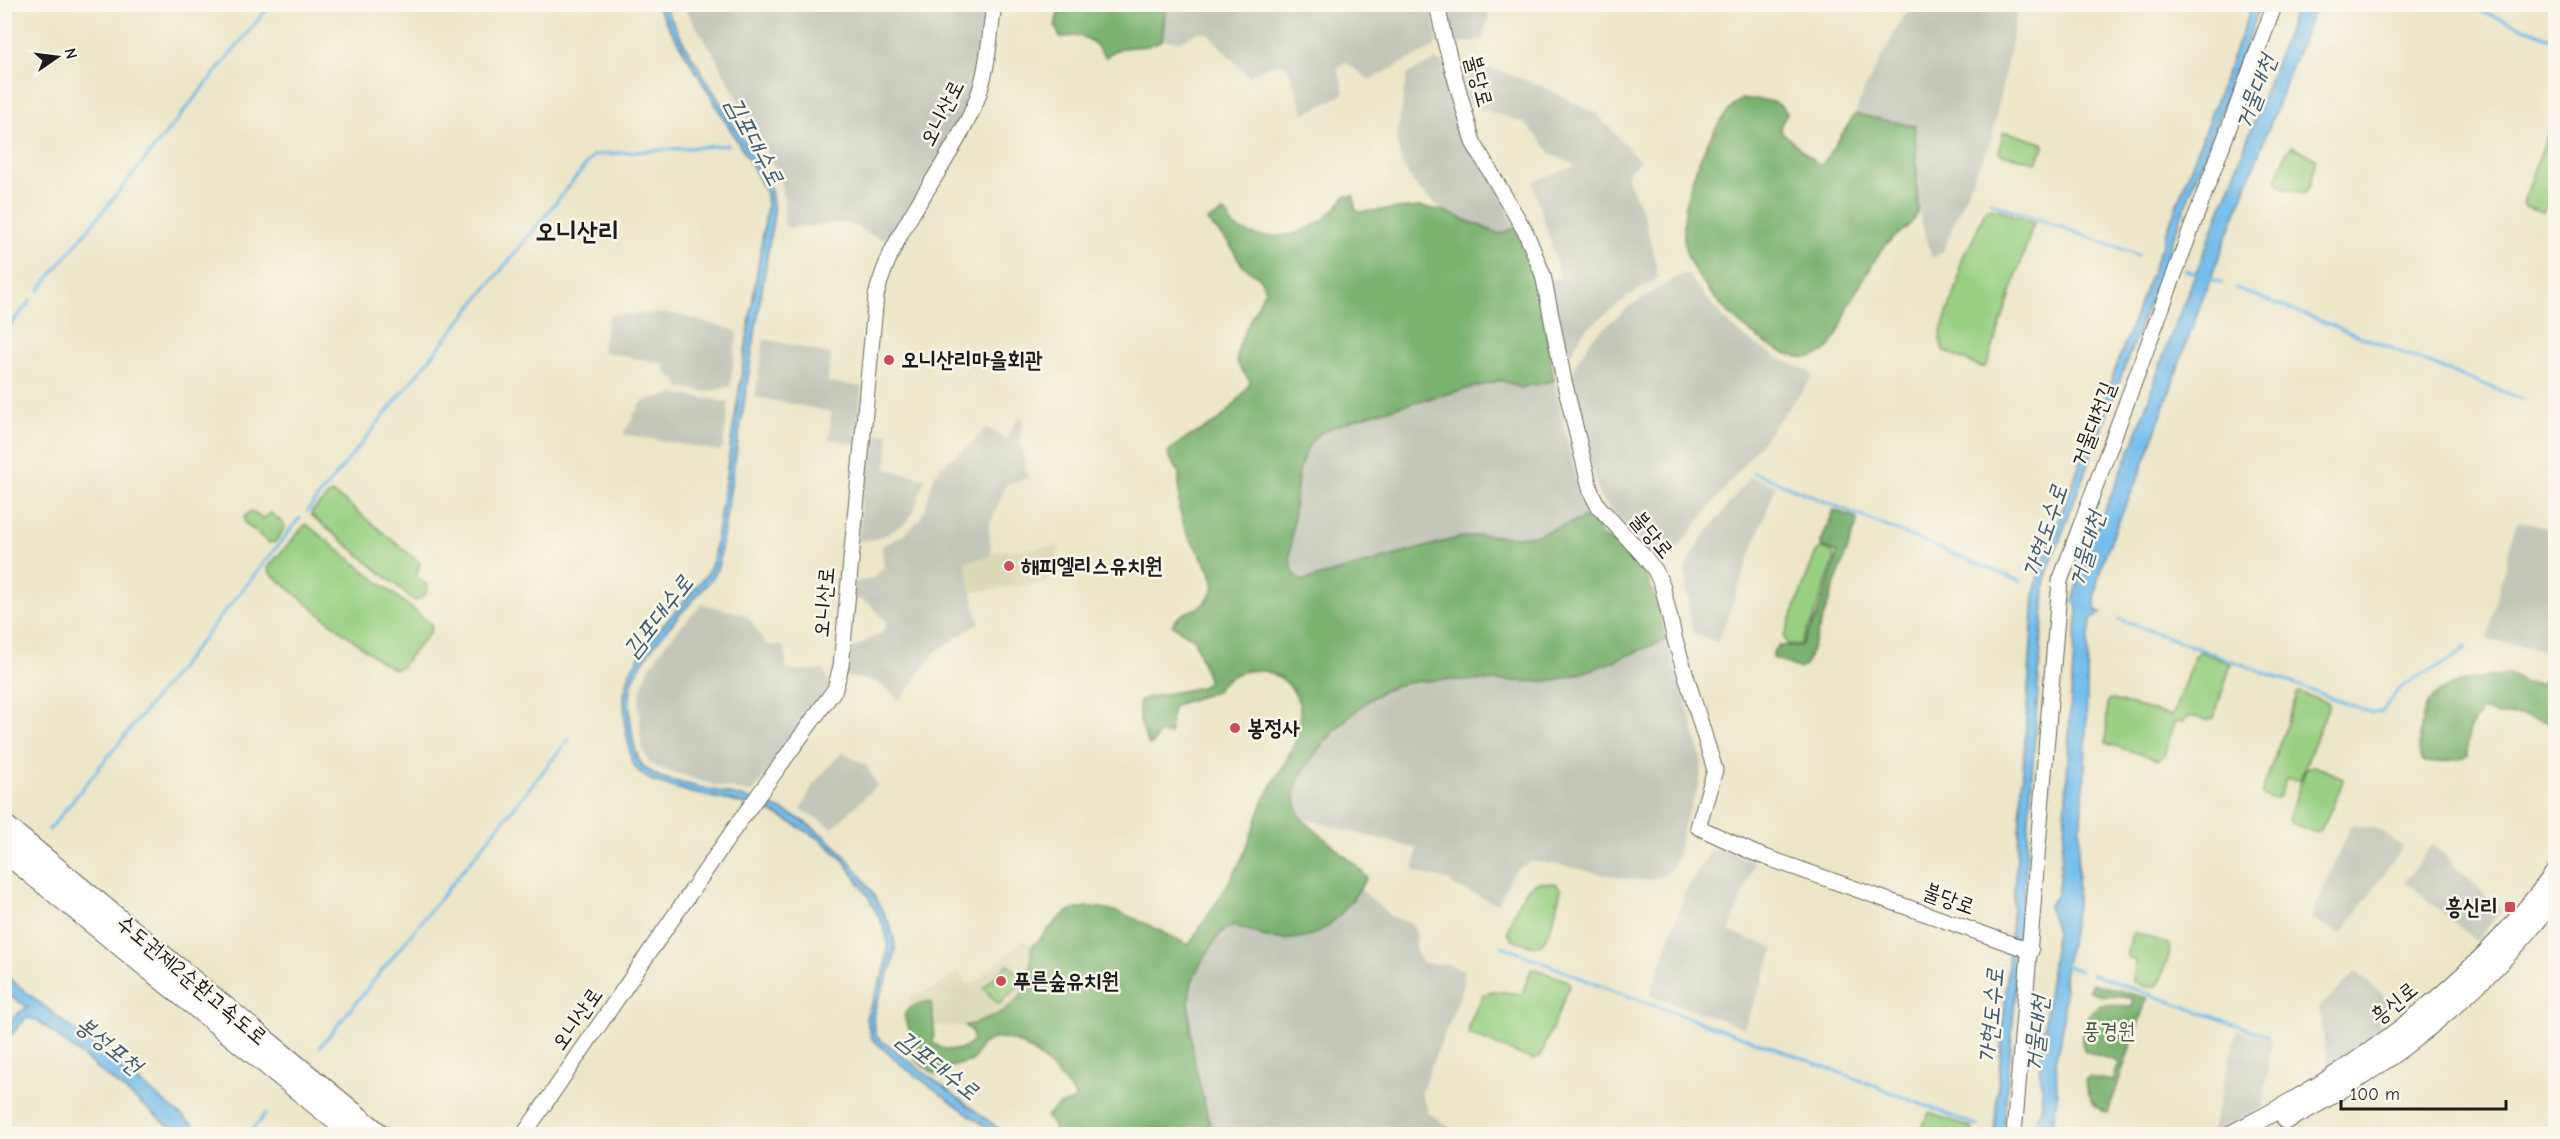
<svg xmlns="http://www.w3.org/2000/svg" width="2560" height="1139" font-family="'Comic Neue','Poor Story',sans-serif">
  <rect width="100%" height="100%" fill="#fbf7ec"/>
  <filter id="ink" filterUnits="userSpaceOnUse"><feTurbulence type="fractalNoise" baseFrequency=".0167" numOctaves="2"/><feDisplacementMap in="SourceGraphic" scale="12" xChannelSelector="R" yChannelSelector="G"/><feConvolveMatrix kernelMatrix="1 2 1 2 8 2 1 2 1" color-interpolation-filters="sRGB"/></filter>
  <filter id="wash" filterUnits="userSpaceOnUse"><feTurbulence type="fractalNoise" baseFrequency=".008" numOctaves="4" result="noise"/><feDisplacementMap in="SourceGraphic" scale="24" xChannelSelector="R" yChannelSelector="G"/><feGaussianBlur stdDeviation="1.35" result="paint"/><feColorMatrix in="noise" values="0 0 0 0 0 0 0 0 0 0 0 0 0 0 0 0 0 1.4 0 .05"/><feComposite in="paint" operator="in"/></filter>
  <g filter="url(#wash)">
    <rect width="100%" height="100%" fill="#ede6c8"/>
    <path fill="#dbd9b8" d="M1059 546V554L1049 571 1048 583 972 592 965 561 988 557 991 552Z
      M1024 939 1031 947 1032 959 1025 986 1021 996 1003 1013 965 1026H934L931 1002 912 1005 910 997 939 986 958 971 967 983H974Z"/>
    <path fill="#c3c6b9" d="M1430 4 1436 31 1437 41 1434 47 1370 80 1345 62 1338 69 1344 92 1342 95 1304 114 1289 69 1283 63 1268 66 1248 77 1208 33 1199 32 1179 42 1162 40 1166 5Z
      M682 5H988L982 63 968 108 891 239 878 238 850 224 834 223 789 228 784 225V199L778 174 711 49Z
      M1471 5H1486L1489 17 1483 39 1456 44 1450 43 1446 23 1448 17 1457 8Z
      M1933 5H2018L1992 138 1959 210 1943 252 1932 258 1918 210 1915 126 1855 114 1863 92 1902 19 1906 13Z
      M1435 61H1441L1444 64 1515 228 1507 232 1500 234 1489 232 1444 211 1417 188 1403 166 1396 141 1407 74Z
      M1483 68 1502 71 1545 88 1597 114 1640 161 1630 170 1627 177 1644 215 1659 278 1628 297 1584 331 1572 352 1567 355H1564L1548 281 1561 278 1533 185 1534 181 1573 167V164L1551 154 1538 137 1524 123 1467 104 1461 78 1473 69Z
      M1682 274H1687L1722 317 1744 337 1780 359 1809 371 1813 377 1670 558 1664 562 1649 552 1599 496 1571 385 1576 363 1593 337 1630 306Z
      M671 313 735 330 737 335 730 387 707 392 679 387 677 380 667 374 664 364 604 352 602 349 609 315Z
      M764 339 831 354 828 382 862 387 855 444 829 439 831 412 755 397Z
      M1498 381H1504L1513 387 1528 388 1554 381 1577 484 1593 515 1537 535 1516 537 1481 535 1458 538 1306 580 1297 578 1293 574 1291 561V547L1297 489 1305 454 1316 435 1325 430 1359 419Z
      M675 394 729 402 723 447 720 451 623 434 641 403 648 399Z
      M1019 417 1023 418 1020 440 1028 478 1006 485 989 527 991 552 988 557 965 561 979 623 935 652 900 700 877 682 848 677 845 672 848 651 882 633 886 626 885 621 870 604 853 597 854 583 873 578 884 567 882 546 905 534 920 519 925 509 934 477 941 467 973 442 986 427 1006 439Z
      M889 433 887 469 925 478 914 512 907 522 886 535 874 539 858 541 866 435Z
      M1750 476 1776 486 1718 642 1695 634 1692 627 1686 590V567L1699 543Z
      M2520 521 2555 531 2556 631 2551 651 2488 640 2487 637 2515 527 2517 522Z
      M702 604 747 615 766 645H781L785 649 787 671 824 670 830 686 752 793 714 785 656 767 648 761 641 743 639 704 641 688 649 669 666 643Z
      M1666 640 1691 718 1702 764 1699 785 1682 830 1678 855 1673 866 1664 875 1645 880 1627 879 1554 864 1531 862 1517 869 1511 876 1498 904 1454 886 1451 881 1415 872 1414 866 1417 849 1301 818 1296 809 1294 797 1296 783 1310 761 1360 708 1376 695 1388 689 1430 681 1534 682 1617 658Z
      M842 752 866 765 877 785 833 828 801 809 814 783Z
      M2351 825 2379 829 2403 847 2350 922 2343 932 2339 933 2311 918Z
      M2433 844 2501 910 2476 941 2405 881Z
      M1717 848 1755 862 1729 931 1775 948 1744 1028 1650 995 1686 890 1710 851Z
      M1360 889 1391 916 1412 924 1417 935 1416 951 1422 963 1446 964 1463 969 1464 986 1421 1092 1429 1113 1459 1134H1214L1202 1094 1190 1026V996L1193 981 1210 949 1223 930 1232 926 1318 934 1340 914Z
      M2356 971 2389 1001 2379 1016 2380 1031 2329 1064 2327 1063 2319 1008Z
      M2237 1030 2272 1040 2262 1108 2211 1133Z"/>
    <path fill="#99d082" stroke="#5a764f" stroke-width="1.5" d="M2555 114C2556 139 2560 195 2543 212L2525 206 2523 203Z
      M2007 132 2043 143 2044 146 2037 162 2001 154 1999 151 2003 133Z
      M2292 146 2316 159 2310 186 2304 194 2283 187 2276 181 2286 153Z
      M1986 208 1998 209 2034 223 1988 362 1985 367H1980L1943 350 1940 340 1941 331 1958 283 1961 259 1974 238Z
      M331 493 346 502 420 563 416 577 428 586C427 593 422 599 415 601L311 515 312 511Z
      M251 511 263 519 271 513 283 523 285 528 275 542 269 543 245 523 244 517Z
      M306 524 431 624 432 628 429 633 401 667 395 669C383 665 371 654 361 646 330 623 300 598 270 573L268 569 270 565Z
      M1823 548 1831 551 1835 558 1813 619 1800 645 1787 644 1784 637 1816 552 1819 549Z
      M2200 651 2231 664 2214 718 2207 720 2190 716 2182 721 2174 722 2164 756 2159 760 2106 743 2107 704 2110 699 2172 716 2195 655Z
      M2298 692 2328 702 2329 705 2300 780 2286 779 2280 795 2276 799 2262 795V792Z
      M2314 766 2343 778 2340 790 2323 826 2320 831 2316 833 2290 823 2288 820 2306 768Z
      M1540 882 1557 884 1561 890C1557 902 1550 946 1536 946 1529 946 1520 941 1512 939L1507 932C1514 914 1520 887 1540 882Z
      M2132 933H2136L2169 944 2170 952 2159 984C2152 990 2140 986 2133 981L2135 961 2127 956Z
      M1008 964 1024 980 999 1004 983 988Z
      M1535 969 1568 981 1570 985 1540 1057 1533 1060 1469 1034V1024L1483 995 1492 991 1522 994 1531 970Z
      M1929 1113 1968 1126 1972 1128 1973 1134H1919Z"/>
    <path fill="#7ab270" stroke="#4b6746" stroke-width="1.5" d="M1081 5H1166L1162 40C1141 54 1125 39 1106 57 1101 54 1101 50 1097 46 1087 35 1074 35 1060 38L1055 26 1059 9 1077 8Z
      M1741 99C1757 99 1778 98 1787 113L1780 127 1781 131 1819 165 1823 164 1855 114 1915 126 1918 210C1913 228 1896 233 1885 246 1879 253 1874 261 1870 269 1863 280 1855 292 1850 304 1842 320 1839 341 1824 352 1784 381 1699 291 1687 255 1673 213 1705 126 1741 99Z
      M1345 196H1354L1355 209 1359 212 1421 207 1444 211 1500 234 1515 228C1541 275 1545 328 1554 381L1520 388 1504 381H1498C1467 390 1331 420 1315 437 1296 458 1296 497 1293 524 1292 542 1284 567 1300 580H1306L1458 538 1481 535 1516 537 1537 535 1593 515 1602 537C1650 555 1654 598 1666 640 1633 652 1587 675 1554 680 1536 683 1518 681 1499 681 1464 681 1420 675 1386 690 1364 699 1328 737 1313 757 1298 776 1288 796 1301 818L1360 869 1367 878C1340 919 1319 948 1266 937 1256 934 1241 925 1231 927 1221 929 1217 938 1212 946 1205 956 1196 970 1192 982 1182 1016 1201 1101 1214 1134H1053L1054 1127 1046 1116 1057 1107 1075 1100 1074 1094C1057 1072 1012 1020 982 1045 977 1049 977 1056 972 1061L947 1068 938 1076 915 1060 919 1051C909 1022 887 1008 931 1002L934 1026 933 1043C946 1052 961 1053 973 1041L972 1031 965 1026C1011 1013 1033 1000 1031 947 1044 937 1053 920 1068 912 1104 894 1157 931 1189 945 1207 916 1228 887 1243 856 1252 837 1256 815 1266 796 1276 776 1290 758 1297 736 1317 675 1244 648 1215 692L1175 705 1172 711 1170 734H1158L1153 744 1149 745C1143 732 1136 715 1140 701L1145 698 1201 687 1207 684 1208 679 1194 639 1172 625C1183 605 1203 617 1214 587L1210 571 1186 532 1179 509V472L1169 457 1168 452C1180 440 1193 435 1208 427 1227 416 1238 401 1250 383 1248 374 1241 372 1238 364 1231 347 1259 307 1265 290L1260 278 1242 265 1229 243 1207 221 1224 212 1228 215 1232 225C1269 250 1323 232 1345 196Z
      M1834 510 1857 518V523L1806 665 1800 669 1773 658V652L1778 646H1801L1817 616 1837 558V553L1821 546V542Z
      M2510 674 2524 683 2548 684 2555 689V724L2522 715H2496L2482 710 2469 729 2468 755C2462 760 2454 760 2446 761 2439 762 2429 765 2423 761 2415 756 2422 715 2426 707 2429 700 2436 693 2442 690 2462 678 2488 677 2510 674Z
      M2092 983 2147 998 2108 1113C2094 1111 2088 1093 2085 1081L2090 1077 2113 1081 2119 1062 2085 1051C2076 1036 2088 1014 2100 1005L2131 1006 2133 1003 2132 999C2118 993 2103 1001 2089 990Z"/>
    <path fill="#73beec" stroke="#486d84" stroke-width="1.5" d="M663 4 686 47 763 172 771 191 774 213 718 567 713 577C691 604 638 655 631 688 628 704 630 722 633 739 637 761 639 767 660 777 695 788 731 792 766 804 812 819 847 852 872 892 882 910 896 930 895 951 893 980 863 1009 877 1037L1006 1134H997L986 1127 905 1068 872 1039 866 1018 885 969 888 942 884 927 868 896 844 861 820 839 776 814 736 802 692 793 653 781 640 773 632 763 625 725 624 695 630 672 645 647 707 574 713 561 767 207 766 194 756 172 656 5Z
      M2252 5H2261L2046 576 2023 905 2003 1134H1994L2020 820 2034 595 2039 572Z
      M2297 5H2316C2278 105 2238 205 2200 306 2181 357 2164 409 2145 460 2132 496 2088 576 2096 610L2102 613 2091 620 2088 643 2085 772 2078 856 2077 905 2064 976 2065 997 2061 1040 2056 1057 2057 1100 2050 1134H2032L2042 1105 2040 1062 2056 932 2048 906 2057 895C2071 801 2066 706 2078 612L2074 599 2088 548 2134 441 2168 343 2229 189Z
      M5 975 205 1134H179L37 1020 26 1018 5 1042C4 1025 14 1015 28 1007L5 993Z"/>
    <g fill="none" stroke-linecap="round" stroke-linejoin="round">
      <path stroke="#73beec" stroke-width="3" d="M2462 4 2556 40
        M1990 202 2138 255
        M2185 270 2198 274
        M2210 278 2222 283
        M2236 288 2522 399
        M39 290 271 4
        M4 333 30 301
        M1753 472 2020 581
        M307 511 594 155 728 145
        M2066 599 2076 602
        M2119 619 2373 713 2382 712C2389 702 2395 691 2406 684 2426 670 2450 665 2466 647
        M49 830 300 518
        M1502 946 1608 989 1794 1055 1978 1126
        M2062 964 2080 971
        M2092 974 2268 1036
        M320 1047 570 738
        M249 1134 266 1113"/>
    </g>
  </g>
  <g filter="url(#ink)">
    <g fill="none" stroke-linecap="round" stroke-linejoin="round">
      <defs>
        <path id="minor" d="M1437 4 1444 38 1473 142 1526 233 1543 275 1564 381 1591 492 1598 506 1643 555 1655 570 1662 585 1675 640 1715 770 1698 827 1754 853 2031 951
          M524 1134 739 822 835 689 841 666 876 296C893 227 943 175 972 111 988 77 989 41 994 4
          M2014 1134 2060 581 2275 4"/>
        <path id="major" d="M2286 1120C2385 1070 2490 986 2556 896
          M2232 1134C2357 1071 2472 986 2556 871"/>
        <path id="highway" d="M4 825 379 1134
          M4 851 353 1134"/>
      </defs>
      <use href="#minor" stroke="#656358" stroke-width="17"/>
      <use href="#major" stroke="#656358" stroke-width="20"/>
      <use href="#highway" stroke="#656358" stroke-width="23"/>
      <use href="#minor" stroke="#fff" stroke-width="15"/>
      <use href="#major" stroke="#fff" stroke-width="18"/>
      <use href="#highway" stroke="#fff" stroke-width="21"/>
    </g>
  </g>
  <g fill="#d1495b" stroke="#fbf7ec" stroke-width="2">
    <circle cx="889" cy="360" r="6"/>
    <circle cx="1009" cy="566" r="6"/>
    <circle cx="1235" cy="728" r="6"/>
    <rect x="2504" y="901" width="12" height="12" rx="3"/>
    <circle cx="1001" cy="981" r="6"/>
  </g>
  <g text-anchor="middle" dominant-baseline="central" stroke-width="5" stroke-linejoin="round" paint-order="stroke">
    <g font-size="22" fill="#1c1c1c" stroke="#fbf7ec">
      <text transform="translate(1479 81) rotate(75)">불당로</text>
      <text transform="translate(942 113) rotate(-63)">오니산로</text>
      <text transform="translate(2093 424) rotate(-69)">거물대천길</text>
      <text transform="translate(1652 535) rotate(50)">불당로</text>
      <text transform="translate(824 602) rotate(-85)">오니산로</text>
      <text transform="translate(1949 899) rotate(20)">불당로</text>
      <text transform="translate(192 980) rotate(40)">수도권제2순환고속도로</text>
      <text transform="translate(2394 1003) rotate(-39)">흥신로</text>
      <text transform="translate(577 1019) rotate(-55)">오니산로</text>
    </g>
    <g font-size="22" font-weight="bold" fill="#1c1c1c" stroke="#fbf7ec" text-anchor="start">
      <text x="901" y="360">오니산리마을회관</text>
      <text x="1021" y="566">해피엘리스유치원</text>
      <text x="1247" y="728">봉정사</text>
      <text x="2498" y="907" text-anchor="end">흥신리</text>
      <text x="1013" y="981">푸른숲유치원</text>
    </g>
    <g font-size="22" fill="#485b40" stroke="#fbf7ec">
      <text x="2109" y="1031">풍경원</text>
    </g>
    <g font-size="24" font-style="italic" fill="#3f5d6f" stroke="#fbf7ec">
      <text transform="translate(2255 92) rotate(-69)">거물대천</text>
      <text transform="translate(755 141) rotate(62)">김포대수로</text>
      <text transform="translate(2045 531) rotate(-72)">가현도수로</text>
      <text transform="translate(2086 549) rotate(-74)">거물대천</text>
      <text transform="translate(658 616) rotate(-52)">김포대수로</text>
      <text transform="translate(1991 1016) rotate(-85)">가현도수로</text>
      <text transform="translate(2036 1034) rotate(-84)">거물대천</text>
      <text transform="translate(109 1045) rotate(39)">봉성포천</text>
      <text transform="translate(938 1065) rotate(38)">김포대수로</text>
    </g>
    <g font-size="26" font-weight="bold" fill="#1c1c1c" stroke="#fbf7ec">
      <text x="577" y="232">오니산리</text>
    </g>
  </g>
  <rect width="2560" height="1139" fill="none" stroke="#fbf7ec" stroke-width="24"/>
  <g transform="translate(57 57) rotate(76)" stroke="#fbf7ec" stroke-width="4.5" paint-order="stroke">
  <path d="M0-4.5L10 22L0 15L-10 22Z" fill="#1c1c1c"/>
  <text y="-9" font-size="16" font-weight="bold" text-anchor="middle" fill="#1c1c1c">N</text>
  </g>
  <path d="M2341 1100v9h165v-9" fill="none" stroke="#1c1c1c" stroke-width="3"/>
  <text x="2350" y="1100" font-size="18" fill="#1c1c1c" stroke="#fbf7ec" stroke-width="4.5" paint-order="stroke">100 m</text>
</svg>
